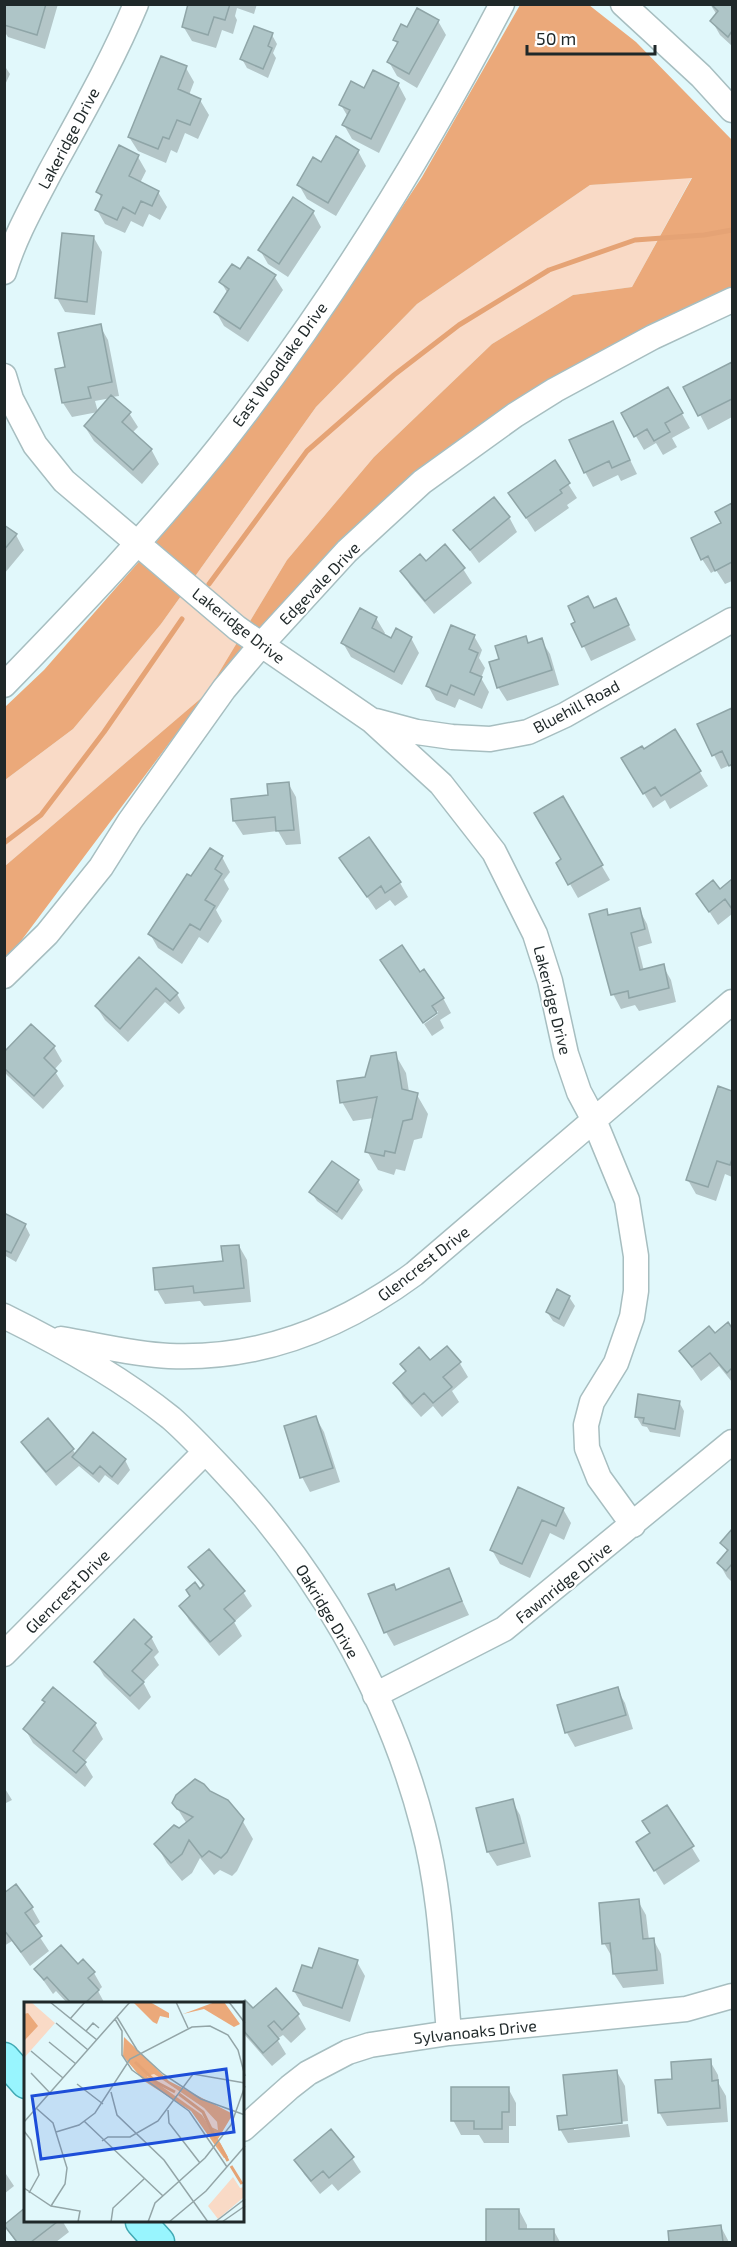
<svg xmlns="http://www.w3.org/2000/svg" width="737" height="2247" font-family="'Exo 2',sans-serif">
  <rect width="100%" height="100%" fill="#e1f8fb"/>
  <path fill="#f9dac6" d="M692 177 632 287 573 295 492 344 374 457 287 560 206 694 5 866V780L73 729 161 624 316 407 417 304 590 185Z"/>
  <path fill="#eba97a" d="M520 5H589L636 42 732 140V289L433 461 206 694 15 949 5 958V866L206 694 287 560 374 457 492 344 573 295 632 287 692 178 590 185 417 304 316 407 161 624 73 729 5 780V707L44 670 158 540 324 325 422 177Z"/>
  <path fill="#0003" d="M19 4H58L45 49 8 37 4 31V7Z
    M190 4H257L254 14 237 8 235 16 237 20 233 34 222 30 216 48 192 41 183 26Z
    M710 4H732V46L720 35 712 21 717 15Z
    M438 21 446 35 417 88 397 76 389 62 398 45 395 40 408 29Z
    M272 35 277 44 273 53 276 58 268 78 247 68 242 59Z
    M4 65 10 74 4 87Z
    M186 68 194 82 189 95 200 100 209 115 198 139 185 133 177 153 171 150 166 163 138 151 129 137Z
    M398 84 406 99 379 153 352 139 344 125 348 117 341 105 365 90Z
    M358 151 366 166 336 216 307 199 299 185 321 164Z
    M138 157 146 171 140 183 158 192 167 207 160 220 149 214 143 227 131 221 125 233 105 224 97 210 102 199 98 192Z
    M313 212 321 227 288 277 268 264 260 250Z
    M94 238 102 252 95 315 65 312 57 298Z
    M240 272 274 276 283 290 248 342 224 326 216 312 228 294 221 282Z
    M100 326 108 340 119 396 112 397 129 413 138 427 132 433 151 449 159 464 142 484 94 441 85 427 111 398 95 401 98 412 72 417 63 403 67 368Z
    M732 363V417L708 430 686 388Z
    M668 389 690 428 672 438 677 447 663 455 656 443 644 450 623 414Z
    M612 423 637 474 621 481 618 475 593 487 585 472Z
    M554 462 577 498 567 505 569 508 535 532 510 493Z
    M732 505V581L725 584 716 570 711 573 702 559 723 524 717 513Z
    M509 517 517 532 479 563 455 530Z
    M4 527 16 535 24 550 4 574Z
    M425 563 463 569 472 583 434 614 410 585 402 571Z
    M616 600 636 640 591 661 573 624 595 609Z
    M376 618 385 633 383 636 391 640 411 638 419 653 402 685 351 657 343 643Z
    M474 636 482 650 479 658 485 668 481 678 489 692 482 709 459 699 455 708 436 700 428 686Z
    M541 640 550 654 559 685 507 701 498 687 501 660 528 644Z
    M732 709V769L730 765 721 769 699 725Z
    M675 731 708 786 670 809 665 800 653 808 623 759 643 751Z
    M288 783 296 797 301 844 286 845 278 831 243 835 234 821Z
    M562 798 610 880 578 898 558 863 563 860Z
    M222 857 230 872 224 880 229 889 216 910 222 921 208 943 199 937 182 964 158 948 150 934 192 878Z
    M341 858 400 883 408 897 395 906 390 900 376 910Z
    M732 881V914L718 925 698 894 719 891Z
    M639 909 647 924 652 943 638 947 644 971 663 966 671 980 676 1002 639 1011 635 1005 621 1009 613 994 606 911 609 917Z
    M139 959 177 994 185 1008 179 1014 165 1002 128 1042 105 1020 96 1006Z
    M420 974 443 998 451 1013 440 1020 444 1028 432 1036 424 1024 438 1014V1011L422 1022Z
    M54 1047 62 1061 54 1070 64 1086 43 1109 7 1075 4 1071V1054Z
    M395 1054 406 1073 409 1092 417 1095 428 1114 422 1138 414 1140 405 1171 396 1169 394 1175 378 1170 367 1151 374 1118 353 1121 342 1102Z
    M719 1088 732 1092V1177L725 1174 716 1201 696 1194 688 1180Z
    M358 1181 363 1190 342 1220 317 1201 311 1192Z
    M4 1214 25 1225 30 1235 16 1262 4 1255Z
    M239 1246 247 1260 251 1302 204 1306 200 1301 165 1304 157 1290 224 1263Z
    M569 1297 575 1306 564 1327 553 1321 547 1312Z
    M727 1324 732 1330V1382L719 1366 701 1381 681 1352 715 1335Z
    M430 1362H459L468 1377 452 1391 459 1402 442 1417 433 1406 421 1417 403 1397 395 1383 407 1373 402 1364Z
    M679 1402 684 1411 680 1437 650 1432 647 1427 642 1426 636 1416Z
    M316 1418 324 1432 340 1482 310 1492 302 1477Z
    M23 1442 73 1450 76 1455 125 1460 130 1470 118 1485 105 1475 99 1483 79 1466 56 1486 31 1456Z
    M519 1489 563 1509 571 1523 564 1540 550 1533 530 1578 500 1564 492 1550Z
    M732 1531V1582L727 1577 719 1563 728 1553 722 1543Z
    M190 1567 243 1592 252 1606 234 1622 242 1636 219 1656 189 1620 181 1606 204 1588Z
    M448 1570 469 1615 394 1646 386 1632 396 1591Z
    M151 1637 159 1652 154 1657 159 1665 143 1682 151 1697 139 1710 104 1676 96 1662Z
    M53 1689 95 1724 103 1739 84 1762 93 1777 85 1787 33 1743 25 1729 46 1704Z
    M617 1689 625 1703 633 1729 575 1747 567 1733 559 1706Z
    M4 1787 12 1800 4 1804Z
    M512 1801 520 1815 531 1857 497 1866 488 1852 478 1809Z
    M174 1803 242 1820 253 1839 237 1871 232 1876 220 1870 214 1875 200 1858 192 1873 182 1881 167 1863 156 1844 187 1824Z
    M667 1807 700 1861 664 1885 646 1856Z
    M4 1895 32 1908 40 1922 33 1927 49 1951 30 1966 12 1941 4 1946Z
    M638 1901 646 1915 649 1940 653 1939 661 1954 664 1984 623 1988 614 1974 612 1957 604 1943Z
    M357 1962 365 1976 350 2022 303 2006 294 1991 313 1970Z
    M78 1966 94 1973 102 1987 98 1991 105 2004H68L56 1991 53 1994 36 1970Z
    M276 1990 298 2015 306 2029 291 2043 283 2035 277 2039 286 2054 272 2066 243 2033V2004L245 2002 252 2011Z
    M710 2061 718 2075 719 2084 726 2096 728 2122 667 2126 659 2112 674 2080Z
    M617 2072 625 2086 628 2121 574 2127V2130L628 2124 630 2137 568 2143 560 2129 568 2116Z
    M508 2088 516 2103V2126H509V2143H484L479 2135H461L453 2120Z
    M352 2158 361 2172 338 2191 332 2184 320 2194 304 2174 296 2160Z
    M4 2171 14 2186 4 2194Z
    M487 2210H519L527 2225V2231H554L560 2242H487Z
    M26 2222H63L69 2232 56 2242H16L5 2226Z
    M721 2227 729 2242H671L670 2232Z"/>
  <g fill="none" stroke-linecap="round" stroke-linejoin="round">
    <path stroke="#e5a375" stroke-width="5" d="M209 584 307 451 394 375 459 325 549 270 635 240 704 235 732 230
      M4 843 41 815 104 732 182 619"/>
  </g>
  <path fill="#aec5c7" stroke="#8fa5a7" stroke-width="1.5" d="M4 4H46L37 35 4 25Z
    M188 4H230L225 20 214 17 208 35 182 27Z
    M711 4H732V31L728 37 710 21 718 11Z
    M417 8 439 20 409 74 387 62 398 42 393 40 401 24 407 27Z
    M254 26 273 33 268 46 272 48 263 69 240 59Z
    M161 56 187 66 178 89 201 99 190 125 177 120 169 139 163 137 158 149 128 137Z
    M373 70 399 83 371 139 342 125 350 110 339 105 351 81 364 88Z
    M336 136 359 150 328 203 297 185 313 157 321 162Z
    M119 145 139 155 129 176 159 191 152 206 141 201 135 214 123 207 117 220 95 210 102 195 96 192Z
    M293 197 314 211 279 264 258 250Z
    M62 233 94 236 87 302 55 298Z
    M248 257 276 275 240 329 214 312 229 289 219 282 232 264 240 269Z
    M101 324 112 382 88 387 91 398 62 403 55 369 65 367 58 333Z
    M732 362V399L698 416 683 387Z
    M668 387 683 413 665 423 670 432 654 441 647 429 634 437 621 413Z
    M111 395 131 412 122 422 152 449 133 470 84 426Z
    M613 421 630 460 612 468 609 461 584 473 569 440Z
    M555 460 570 483 560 490 562 493 526 518 508 493Z
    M494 497 510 517 470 550 453 530Z
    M732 503V562L715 571 708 556 701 560 691 538 721 523 715 512Z
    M4 525 17 534 4 550Z
    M445 544 465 568 425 601 400 571 420 554 426 561Z
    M588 596 594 608 616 598 629 625 582 647 571 624 575 622 568 606Z
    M360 608 377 617 372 628 391 638 396 628 412 637 394 672 341 643Z
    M451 625 475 635 469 649 478 653 470 672 482 677 474 695 451 685 447 695 426 686Z
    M526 636 528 643 542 638 552 670 497 688 489 662 499 659 495 646Z
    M732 708V764L729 766 722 751 712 756 697 724Z
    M675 729 701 771 661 796 655 787 643 794 621 758 642 746 644 749Z
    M289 782 294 830 276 831 275 817 233 821 231 799 268 795 267 784Z
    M563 796 603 865 568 885 556 863 561 859 534 813Z
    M369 837 401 882 385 893 381 886 367 897 339 858Z
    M210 848 223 856 215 869 222 874 205 900 215 906 200 930 190 924 173 950 148 934 187 874 191 876Z
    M732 879V909L725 899 709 912 696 894 713 880 720 889Z
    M640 908 645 929 631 933 640 970 664 964 669 988 629 998 628 991 611 995 589 914 607 909 608 915Z
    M402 945 420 972 424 969 444 998 432 1006 437 1013 423 1023 380 960Z
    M139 957 178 993 170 1001 156 988 120 1029 95 1006Z
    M31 1024 55 1046 44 1058 57 1071 34 1096 4 1068V1052Z
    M396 1052 402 1089 418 1093 412 1119 403 1121 395 1153 385 1151 384 1156 365 1152 377 1097 340 1103 337 1081 365 1077 371 1056Z
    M718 1086 732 1091V1159L730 1165 717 1161 708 1187 686 1180Z
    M332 1161 359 1180 337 1212 309 1192Z
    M4 1213 26 1224 11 1253 4 1250Z
    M239 1245 244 1288 194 1293 193 1286 155 1290 153 1268 223 1261 221 1246Z
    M557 1289 570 1296 559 1319 546 1312Z
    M728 1322 732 1328V1368L727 1373 710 1353 692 1367 679 1351 709 1326 715 1333Z
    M447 1346 461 1362 443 1377 452 1387 433 1403 424 1393 412 1404 393 1383 406 1371 400 1364 419 1347 430 1360Z
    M638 1394 680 1401 675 1429 643 1423 644 1418 635 1417Z
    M316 1416 333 1468 300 1478 284 1426Z
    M48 1418 74 1449 46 1472 21 1442Z
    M93 1432 126 1459 112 1477 100 1466 93 1474 72 1457Z
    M518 1487 564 1508 556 1526 542 1520 522 1564 490 1550Z
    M732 1529V1564L726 1571 717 1563 728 1550 720 1543Z
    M209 1549 245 1591 224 1609 235 1621 210 1642 179 1606 190 1596 186 1590 195 1582 200 1589 204 1585 188 1567Z
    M449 1568 462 1601 384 1633 368 1594 394 1584 396 1590Z
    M134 1619 152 1637 145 1644 152 1650 132 1671 144 1682 130 1696 94 1662Z
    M53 1687 96 1723 73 1751 86 1762 76 1773 23 1729 45 1702 42 1700Z
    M618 1687 626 1715 565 1733 557 1705Z
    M195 1779 204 1784 210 1791 228 1800 244 1819 227 1852 221 1858 209 1851 202 1857 189 1840 182 1854 171 1863 154 1844 174 1825 179 1828 193 1817 177 1809 172 1803 176 1795Z
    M513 1799 524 1843 487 1852 476 1808Z
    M667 1805 694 1846 654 1871 636 1842 650 1833 642 1821Z
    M16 1884 33 1907 25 1913 42 1936 21 1952 4 1930V1893Z
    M639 1899 643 1939 654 1938 657 1970 613 1974 610 1943 602 1944 599 1903Z
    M61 1945 78 1964 83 1959 95 1972 88 1978 99 1990 84 2004H72L47 1977 44 1980 34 1969Z
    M319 1948 358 1960 342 2008 293 1991 302 1965 312 1968Z
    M276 1988 299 2014 282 2030 274 2021 268 2026 279 2039 263 2053 243 2030V2004H240L245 2000 253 2008Z
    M711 2059 712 2081 718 2080 720 2108 658 2113 655 2080 672 2079 671 2062Z
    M617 2070 622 2123 559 2130 557 2116 567 2115 563 2075Z
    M451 2087H509V2112H502V2129H474V2121H451Z
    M331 2129 354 2157 329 2178 323 2171 311 2181 294 2160Z
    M26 2207V2222H57L31 2242H17L4 2225Z
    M486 2209H519V2229H554V2242H486Z
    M721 2225 723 2242H669L668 2231Z"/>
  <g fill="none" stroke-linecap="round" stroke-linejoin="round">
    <defs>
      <path id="minor" d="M623 4 701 76 732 110
        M4 272C15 236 33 205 50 172 80 117 112 62 136 4
        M4 376 11 399 35 445 64 481 237 628 371 720 441 784 494 852 535 934 550 981 566 1054 579 1092 594 1120 627 1200 636 1256V1291L632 1317 616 1363 592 1402 586 1425 587 1448 599 1478 633 1525
        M4 685C79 608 153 530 220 446 328 309 421 159 502 4
        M376 721 417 732 452 737 490 739 528 732 565 715 732 620
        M4 976 47 934 101 867 130 821 224 689 261 645 347 551 422 482 515 415 555 390 653 337 732 300
        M4 1316C63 1345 120 1377 171 1418 188 1433 204 1450 219 1466 315 1566 388 1691 423 1826 441 1893 443 1964 449 2033
        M61 1339C97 1345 132 1354 169 1356 260 1360 342 1327 414 1274L732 1002
        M4 1654 205 1452
        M375 1695 504 1629 732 1442
        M243 2129 290 2087 308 2073 348 2052 370 2045 449 2033 686 2009 732 1996"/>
      <path id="major" d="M4 2058 26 2083
        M141 2222 159 2242"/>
    </defs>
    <use href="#minor" stroke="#a7bec0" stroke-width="27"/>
    <use href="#major" stroke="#41a9b3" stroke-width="33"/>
    <use href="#minor" stroke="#fff" stroke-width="24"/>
    <use href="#major" stroke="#98f5fe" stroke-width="30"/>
  </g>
  <g text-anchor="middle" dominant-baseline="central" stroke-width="4.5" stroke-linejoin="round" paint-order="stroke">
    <g font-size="16" fill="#1f2829" stroke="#fff">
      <text transform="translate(68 138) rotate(-62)">Lakeridge Drive</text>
      <text transform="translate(279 364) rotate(-54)">East Woodlake Drive</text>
      <text transform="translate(319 583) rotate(-46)">Edgevale Drive</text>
      <text transform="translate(239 625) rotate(38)">Lakeridge Drive</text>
      <text transform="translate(576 706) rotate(-28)">Bluehill Road</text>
      <text transform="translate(553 1000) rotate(76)">Lakeridge Drive</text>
      <text transform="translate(423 1263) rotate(-38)">Glencrest Drive</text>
      <text transform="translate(563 1582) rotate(-39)">Fawnridge Drive</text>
      <text transform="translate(67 1591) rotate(-45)">Glencrest Drive</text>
      <text transform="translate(328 1611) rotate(59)">Oakridge Drive</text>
      <text transform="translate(475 2031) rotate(-6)">Sylvanoaks Drive</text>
    </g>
  </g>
  <g transform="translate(24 2002)">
    <rect width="220" height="220" fill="#e1f8fb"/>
    <path d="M0 0H7L31 21 0 56ZM130 72 180 106 193 120 195 128 184 124 178 113 144 93 122 73ZM209 175 216 186 220 185V195L194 217 184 204Z" fill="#f9dac6"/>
    <path d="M109 0H126L145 11V16L136 14 133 22 129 20ZM191 0H200L216 22 210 25 180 7 159 12ZM4 11 14 24 0 39V12ZM100 35 145 79 209 112 194 137 204 155 200 156 167 109 120 79 99 54ZM130 72 180 106 193 120 194 128 185 124 178 113 123 74Z" fill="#eba97a" fill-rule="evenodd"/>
    <path fill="none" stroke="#e5a375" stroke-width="3" d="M111 60 132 80 151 90M155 92 179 110 192 137M195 142 204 159M207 164 218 182"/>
    <path fill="none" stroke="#93a5a7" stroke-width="1.5" d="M26 0 73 38M152 0 164 26M205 0 221 21M93 15 113 48 139 72 177 97 221 113M46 17 61 0M91 17 98 29V53L108 68 165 109 203 165M32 21 64 48M62 29 69 21 75 26M25 40 52 62M7 49 39 76M7 71 26 91M53 82 79 102M87 90 93 113 140 158 184 220M12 106 29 121 43 166 41 182 27 204M144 108 145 121 176 161M60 119 139 194M0 120 106 0M0 129 7 138 15 173 5 191M32 130 55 123 71 111 106 57 168 25 186 24 204 33 214 48 221 74M78 139 84 135H106L134 119 169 72 221 81M0 186 27 204 56 209 54 220M87 220 89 206 120 177M124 220 131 201 181 156 207 123 221 84M145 220 182 189 221 144M191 220 221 197M198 220 221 204"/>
    <path fill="#1d4ed8" fill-opacity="0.15" stroke="#1d4ed8" stroke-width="3" d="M202 67 210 130 17 157 8 94Z"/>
    <rect width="220" height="220" fill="none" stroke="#1f2829" stroke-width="3"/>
  </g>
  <rect width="737" height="2247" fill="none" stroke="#1f2829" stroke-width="12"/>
  <path d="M527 45v9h128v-9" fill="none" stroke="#1f2829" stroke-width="3"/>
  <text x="536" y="45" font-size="18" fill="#1f2829" stroke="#ffffff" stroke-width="4.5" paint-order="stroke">50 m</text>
</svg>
